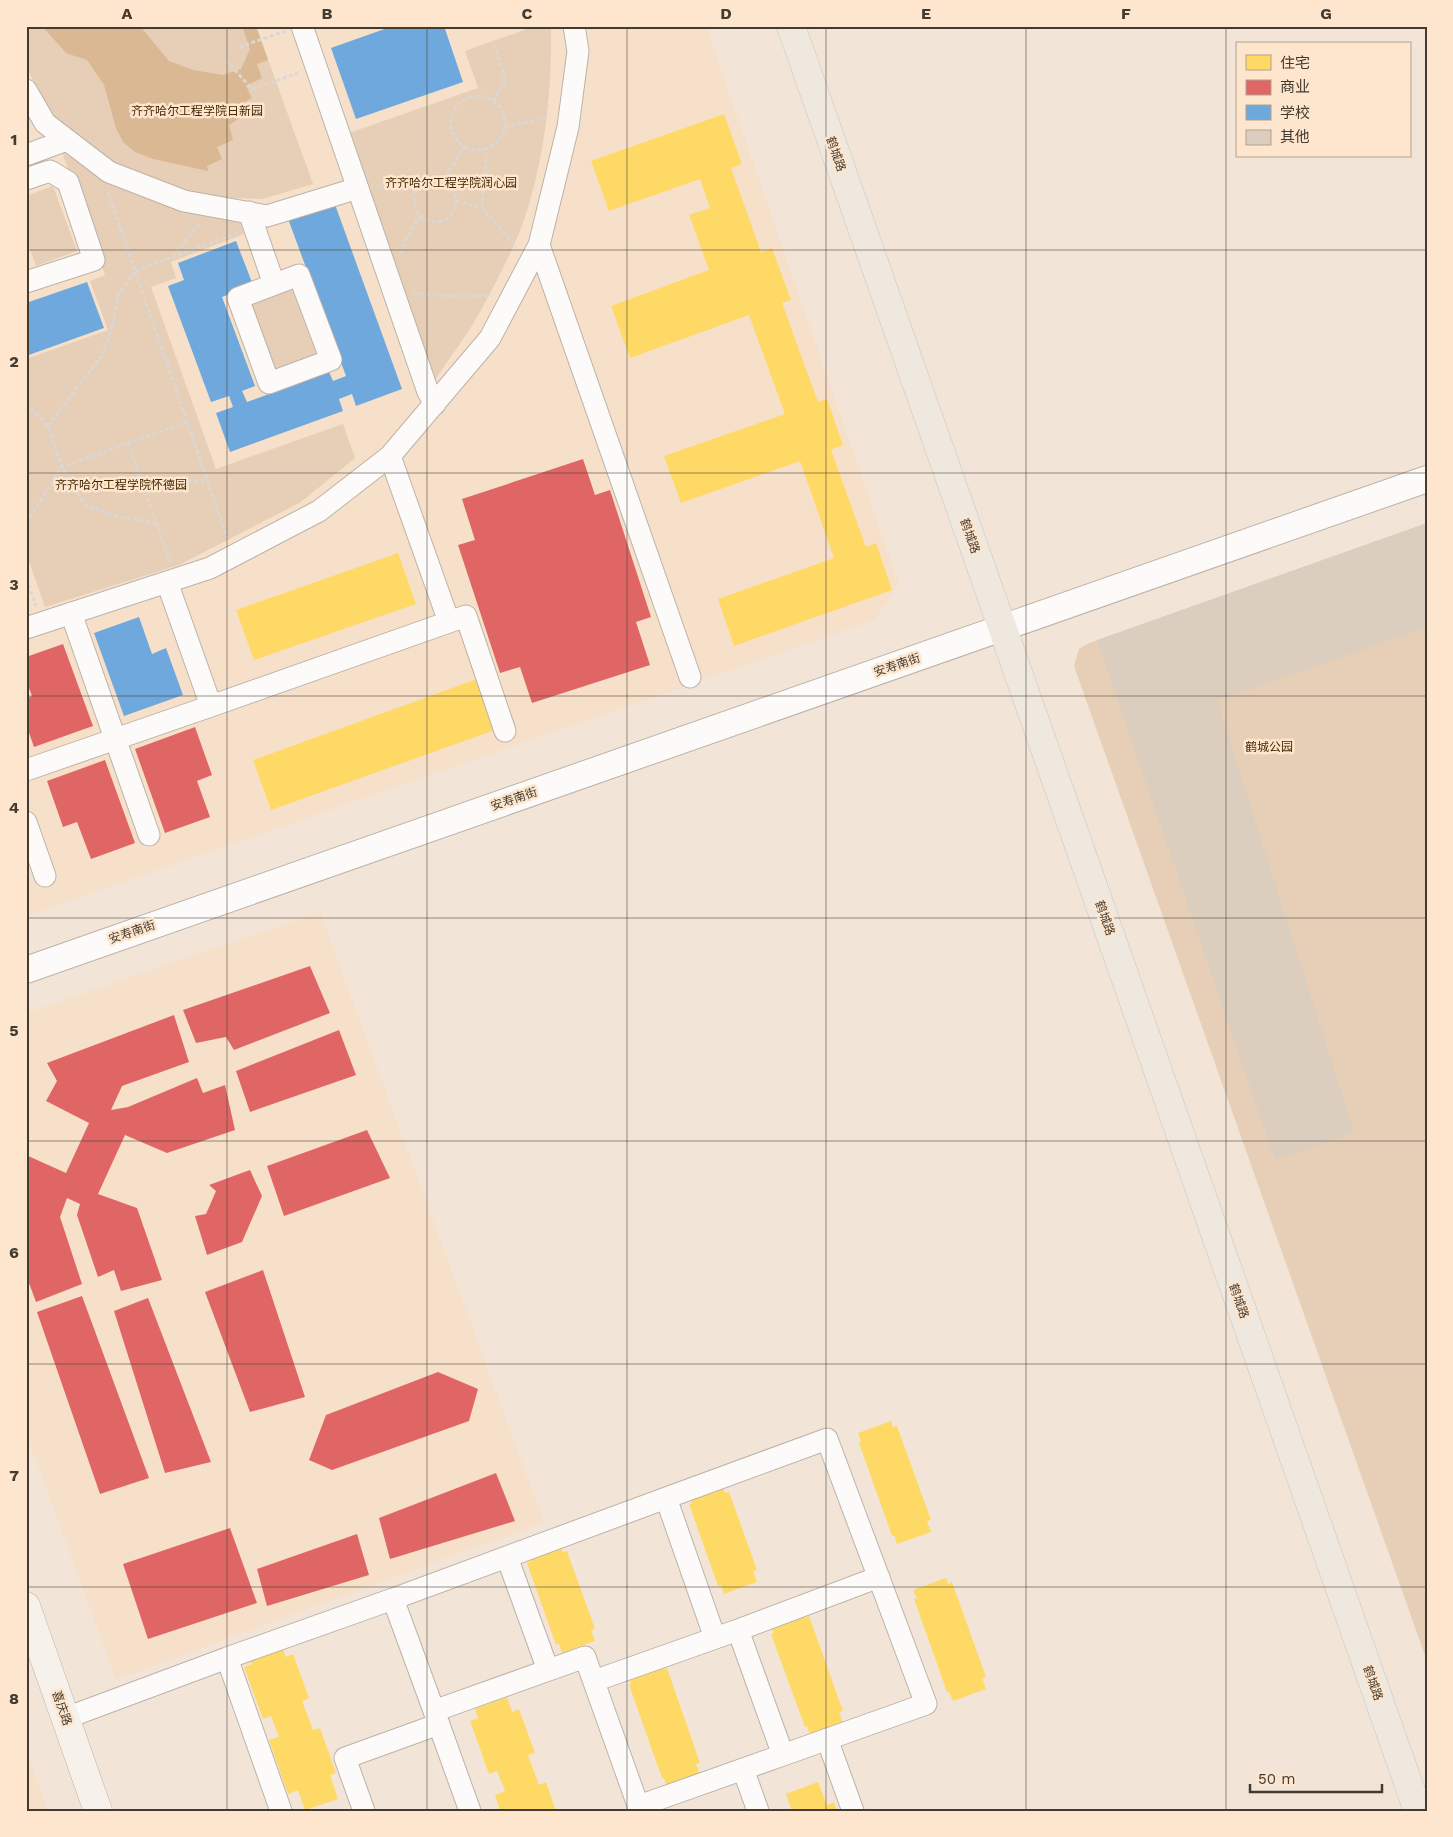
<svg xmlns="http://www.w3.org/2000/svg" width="1453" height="1837" font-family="'Work Sans','Noto Sans SC',sans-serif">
  <rect width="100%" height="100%" fill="#f2e5d8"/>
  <path fill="#f6e0ca" d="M26 26H706L899 584 875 620 26 916Z
    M320 912 544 1522 116 1680 26 1433V1013Z
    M26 1750 48 1811H26Z"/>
  <path fill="#e6cfb6" d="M26 26H256L313 184 263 199 184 196 110 166 50 112 26 67Z
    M535 26H551C552 91 545 156 525 217 514 249 497 280 481 310 468 334 450 357 435 380L349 133 478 88 465 51Z
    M62 152 114 185 178 209 239 218 244 234 171 262 176 278 151 287 216 469 343 424 355 458 301 502 179 565 45 607 26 553V359L108 330 90 281 105 275Z
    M53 186 77 251 36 266 26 238V196Z
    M292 287 317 355 273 372 247 304Z
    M1427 523V1661L1074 666 1079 649 1087 644Z"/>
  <path fill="#d9b893" d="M42 26H140L169 61 193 70 223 75 241 69 250 49 242 26H256L268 60 257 64 262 78 246 86 252 98 237 106 240 118 229 125 233 140 217 147 222 159 207 166 208 171 153 159 135 152 123 142 116 128 104 85 87 60 66 53Z"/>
  <path fill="#ffd966" d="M724 114 742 164 731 168 761 252 772 248 791 300 782 303 818 402 827 399 843 445 831 450 866 547 876 543 892 590 734 646 718 599 834 558 800 461 681 503 664 456 785 414 749 315 630 358 611 306 709 270 689 215 710 208 700 179 609 211 591 161Z
    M398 553 416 604 254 660 236 610Z
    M477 679 495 730 271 810 253 760Z
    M891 1421 893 1427 897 1426 931 1520 927 1521 931 1532 897 1544 894 1535 892 1536 859 1443 861 1442 858 1433Z
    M723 1487 725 1493 729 1492 757 1570 753 1571 757 1582 724 1594 721 1585 718 1586 689 1504 692 1503 691 1499Z
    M561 1546 563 1552 567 1551 595 1629 591 1630 595 1641 562 1653 559 1644 556 1645 527 1563 530 1562 529 1558Z
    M946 1578 948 1584 952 1582 986 1677 982 1678 986 1689 953 1701 949 1692H947L914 1599H917L913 1590Z
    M803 1612 805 1618 809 1616 843 1711 839 1712 843 1723 810 1735 807 1726 805 1727 771 1634 774 1633 770 1624Z
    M281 1643 286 1657 293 1654 309 1698 302 1701 313 1730 320 1728 336 1773 330 1775 338 1799 305 1810 298 1790 288 1794 269 1740 279 1737 271 1716 263 1719 244 1667 252 1664 249 1655Z
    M661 1664 663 1669 667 1668 700 1763 696 1764 700 1775 667 1787 664 1778H662L629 1685 631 1684 628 1675Z
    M507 1697 512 1712 519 1709 535 1753 528 1755 539 1785 546 1782 556 1811H500L495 1795 505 1791 497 1771 489 1774 470 1721 478 1718 475 1709Z
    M818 1782 827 1805 834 1802 837 1811H792L786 1794Z"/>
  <path fill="#e06666" d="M583 459 595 495 610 490 651 617 636 622 650 665 532 703 520 667 500 673 458 545 475 540 462 499Z
    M63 644 93 726 34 747 26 724V698L32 696 26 680V657Z
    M195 727 212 775 197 781 210 817 165 833 135 749Z
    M105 760 135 843 91 859 77 822 63 827 47 781Z
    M310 966 330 1013 234 1050 226 1037 196 1043 183 1010Z
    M174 1015 189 1062 122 1086 111 1110 128 1107 197 1078 203 1093 225 1085 235 1130 167 1153 125 1135 98 1194 137 1208 162 1280 121 1291 114 1270 98 1277 77 1215 80 1204 67 1198 60 1217 82 1284 36 1302 26 1275V1155L66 1173 89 1123 46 1101 57 1081 47 1063Z
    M339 1030 356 1075 250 1112 236 1071Z
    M367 1130 390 1178 284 1216 267 1166Z
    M250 1170 262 1196 242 1242 207 1255 195 1216 206 1214 216 1191 209 1185Z
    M263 1270 305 1397 250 1412 205 1292Z
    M82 1296 149 1478 100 1494 37 1312Z
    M148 1298 211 1462 165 1473 114 1311Z
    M438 1372 478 1389 469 1421 332 1470 309 1460 326 1415Z
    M496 1473 515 1521 390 1559 379 1518Z
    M230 1528 257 1603 148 1639 123 1564Z
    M357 1534 369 1575 267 1606 257 1569Z"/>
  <path fill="#6fa8dc" d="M393 26H444L463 82 356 119 331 48Z
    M333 199 402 389 356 406 352 394 339 399 343 411 230 452 216 413 233 407 229 396 211 402 168 286 184 280 178 263 236 241 253 285 222 297 255 386 242 391 247 402 329 372 333 381 346 376 287 216Z
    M87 282 104 328 26 356V303Z
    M139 617 152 654 166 648 183 695 124 716 94 633Z"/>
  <path fill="#dccebf" d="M1427 523V627L1217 701 1354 1132 1275 1160 1097 640Z"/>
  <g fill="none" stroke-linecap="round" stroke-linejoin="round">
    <defs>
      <path id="minor" d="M302 26 428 392 435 404
        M26 90 45 123 109 172 184 201 267 216 358 188
        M26 155 67 140
        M26 179 50 171 68 182 94 260 26 282
        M249 212 274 284
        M539 245 690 677
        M299 275 331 360 269 383 238 298Z
        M71 613 149 835
        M449 622 466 616 505 731
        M26 628 210 568 319 511 390 456 490 338 539 245 568 127 578 51 574 26
        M211 706 449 622 390 456
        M26 770 211 706 167 582
        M26 822 45 876
        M507 1557 548 1670
        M738 1630 879 1577
        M715 1638 666 1498 827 1439 926 1704 783 1755
        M594 1681 738 1630 783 1755 639 1806
        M434 1711 393 1599 666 1498
        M66 1718 227 1658
        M827 1739 853 1811
        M743 1769 758 1811
        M281 1811 227 1658 393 1599
        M364 1811 345 1758 439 1724
        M470 1811 434 1711 585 1657 640 1811"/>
      <path id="tertiary" d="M26 970 1427 479"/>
      <path id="secondary" d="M26 1606 98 1811"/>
      <path id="primary" d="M791 26 1418 1811"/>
    </defs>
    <use href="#minor" stroke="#bdb2a8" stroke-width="23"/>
    <use href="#tertiary" stroke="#bdb2a8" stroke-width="28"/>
    <use href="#secondary" stroke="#bdb2a8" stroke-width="29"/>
    <use href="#primary" stroke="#cac3bc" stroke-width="29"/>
    <path stroke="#dbd7d4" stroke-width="3" stroke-dasharray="4 2.5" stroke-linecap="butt" d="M239 47 286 31
      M226 60 252 89 298 73
      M451 123a27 27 0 1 1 54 0a27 27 0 1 1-54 0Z
      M493 101 506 81 493 41
      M505 127 550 117
      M414 201a21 21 0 1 1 42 0a21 21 0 1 1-42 0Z
      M442 182 465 146
      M377 186 395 184 418 190
      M108 192 227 538
      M456 201 482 208 516 247
      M482 208 487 148
      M401 253 405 242 420 215
      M172 257 200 223
      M413 293 449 296H492
      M26 404 48 426 62 467 85 505 120 517 156 523
      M48 426 103 354 113 323 118 296 135 271 237 233
      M128 443 170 562
      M142 482 208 481
      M26 523 62 467 187 422
      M26 579 36 606"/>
    <use href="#minor" stroke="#fdfbf9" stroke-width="21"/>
    <use href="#tertiary" stroke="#fdfbf9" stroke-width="26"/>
    <use href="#secondary" stroke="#f6f1eb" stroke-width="28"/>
    <use href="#primary" stroke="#efe8de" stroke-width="28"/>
  </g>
  <path fill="none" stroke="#433a30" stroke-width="1" stroke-opacity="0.55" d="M227 26V1811M427 26V1811M627 26V1811M826 26V1811M1026 26V1811M1226 26V1811M26 250H1427M26 473H1427M26 696H1427M26 918H1427M26 1141H1427M26 1364H1427M26 1587H1427"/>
  <g text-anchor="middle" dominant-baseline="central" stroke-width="5" stroke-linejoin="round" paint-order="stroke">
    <g font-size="12" fill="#452902" stroke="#fde6cd">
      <text x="197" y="111">齐齐哈尔工程学院日新园</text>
      <text x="451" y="183">齐齐哈尔工程学院润心园</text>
      <text x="121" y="485">齐齐哈尔工程学院怀德园</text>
      <text x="1269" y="747">鹤城公园</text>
    </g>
    <g font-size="12" fill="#433a30" stroke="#fde6cd">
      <text transform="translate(836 154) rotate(71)">鹤城路</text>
      <text transform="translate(970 536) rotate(71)">鹤城路</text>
      <text transform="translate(897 665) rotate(-19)">安寿南街</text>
      <text transform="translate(514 799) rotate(-19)">安寿南街</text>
      <text transform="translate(1105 918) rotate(71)">鹤城路</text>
      <text transform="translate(132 932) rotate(-19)">安寿南街</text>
      <text transform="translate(1239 1301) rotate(71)">鹤城路</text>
      <text transform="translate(1373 1683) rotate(71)">鹤城路</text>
      <text transform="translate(62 1708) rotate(71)">喜庆路</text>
    </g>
  </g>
  <rect width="1453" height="1837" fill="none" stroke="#fde6cd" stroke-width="55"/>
  <rect x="1236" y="42" width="175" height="115" fill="#fde6cd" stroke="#b3a18e"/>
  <rect x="1246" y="55" width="25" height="15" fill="#ffd966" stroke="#b3a18e"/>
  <text x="1280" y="68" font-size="15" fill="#433a30">住宅</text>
  <rect x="1246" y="80" width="25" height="15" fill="#e06666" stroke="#b3a18e"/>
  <text x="1280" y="92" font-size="15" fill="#433a30">商业</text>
  <rect x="1246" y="105" width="25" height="15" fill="#6fa8dc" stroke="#b3a18e"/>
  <text x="1280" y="118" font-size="15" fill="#433a30">学校</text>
  <rect x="1246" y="130" width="25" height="15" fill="#dccebf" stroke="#b3a18e"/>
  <text x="1280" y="142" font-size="15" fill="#433a30">其他</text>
  <path d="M1250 1784v8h132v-8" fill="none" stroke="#433a30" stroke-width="2.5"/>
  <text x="1258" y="1784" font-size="15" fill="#433a30" stroke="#fde6cd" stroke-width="4" paint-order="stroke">50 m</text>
  <rect x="28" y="28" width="1398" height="1782" fill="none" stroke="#433a30" stroke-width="2"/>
  <g font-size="16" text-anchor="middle" font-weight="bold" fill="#433a30">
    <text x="127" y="19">A</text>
    <text x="327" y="19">B</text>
    <text x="527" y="19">C</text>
    <text x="726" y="19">D</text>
    <text x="926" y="19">E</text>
    <text x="1126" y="19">F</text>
    <text x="1326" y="19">G</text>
    <text x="14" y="145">1</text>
    <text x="14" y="367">2</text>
    <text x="14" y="590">3</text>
    <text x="14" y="813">4</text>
    <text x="14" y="1036">5</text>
    <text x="14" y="1258">6</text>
    <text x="14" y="1481">7</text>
    <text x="14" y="1704">8</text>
  </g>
</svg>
